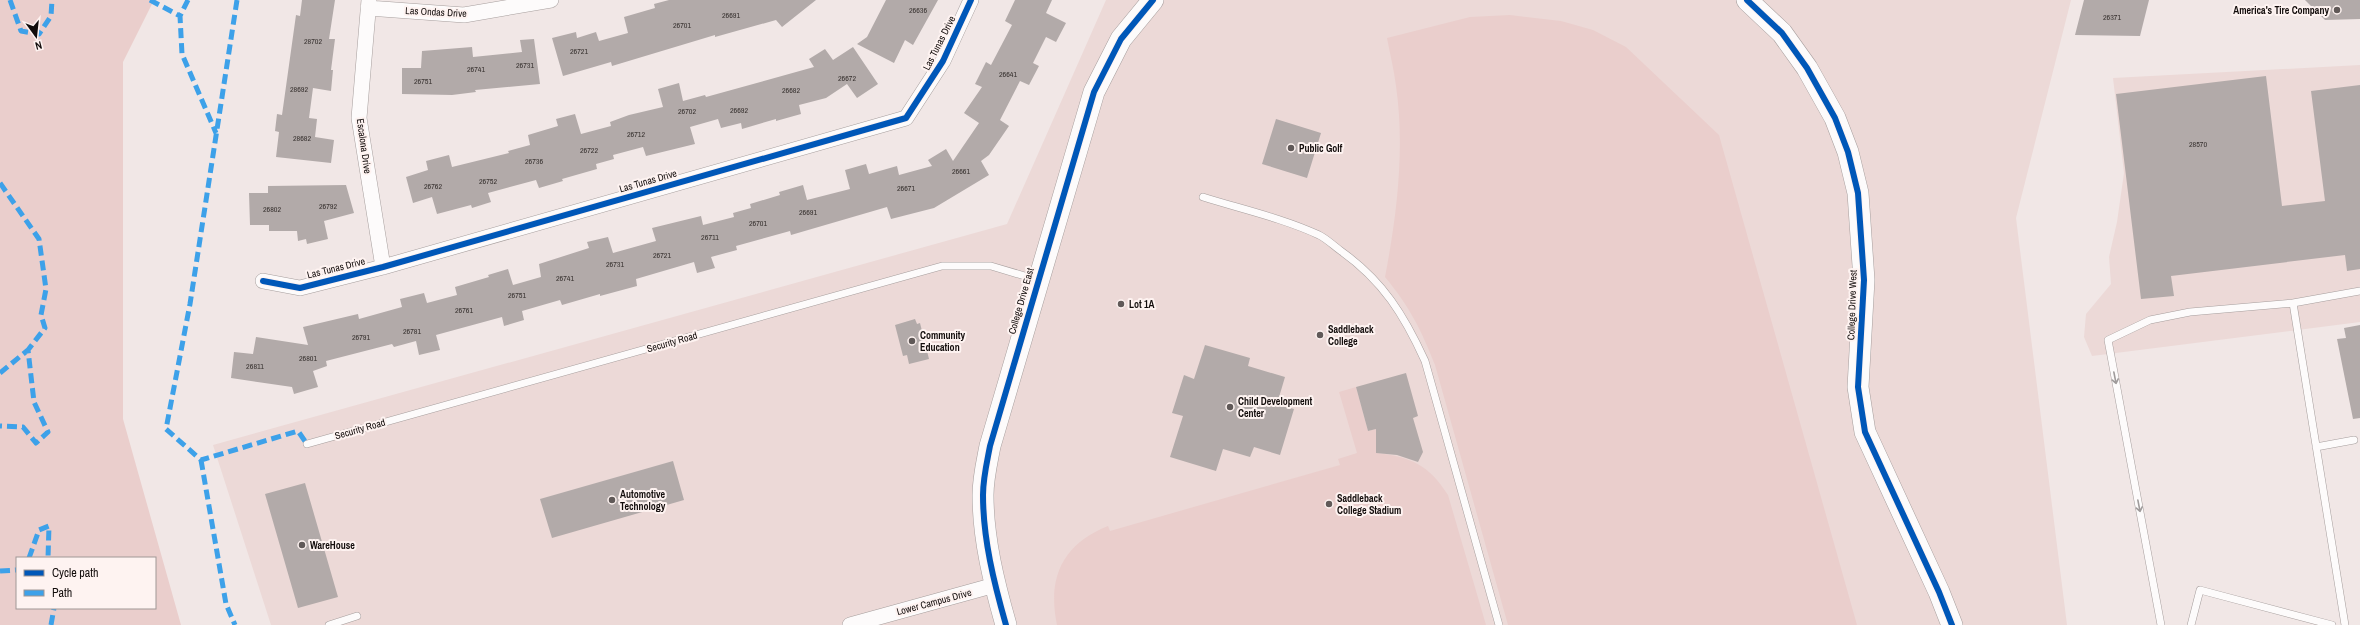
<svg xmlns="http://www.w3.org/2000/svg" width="2360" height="625" font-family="'Archivo Narrow',sans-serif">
  <rect width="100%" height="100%" fill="#f1e7e6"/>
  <path fill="#ecd9d7" d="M1106 0H2071L2016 218 2067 625H271L213 445 1007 224Z
    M2360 65V322L2092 356 2084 337 2086 314 2111 284 2109 257 2117 222 2124 173 2113 78Z"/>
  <path fill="#eacecc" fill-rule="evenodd" d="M0 0H154L123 62V419L181 625H0ZM17 558H155V608H17Z
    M1510 15 1561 21 1593 30 1626 47 1719 135 1857 625H1508L1435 365C1421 329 1409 306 1385 277 1397 215 1405 148 1396 86 1394 70 1390 54 1387 38L1470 17Z
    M1356 387 1368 431 1376 429 1377 453C1411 457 1429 465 1448 495L1486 625H1057C1047 577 1063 544 1108 526L1110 531 1340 465 1338 459 1357 453 1339 392Z"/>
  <path fill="#b2aaa9" d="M302 0H335L329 39H335L331 70H333L331 91 313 88 309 118 317 119 315 137 334 140 331 163 276 157 279 132 275 131 277 114 282 115 296 15 300 16Z
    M669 0H816L782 27 776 20 715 37V35L612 66 611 62 563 76 552 38 576 32 577 38 596 32 599 41 628 33 624 17 655 8 654 4Z
    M886 0H938L913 45 905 40 894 63 857 44 867 37Z
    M1015 0H1052L1046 13 1066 23 1056 42 1046 37 1033 63 1039 66 1029 85 1020 81 1000 120 1009 126 989 155 981 161 989 175 934 208 891 219 887 207 791 235 790 231 736 246 737 250 711 257 715 268 697 273 694 262 636 279 637 286 600 296V294L562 305 560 300 522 311 524 320 504 326 502 317 436 335 440 350 419 355 416 341 394 347 392 344 326 361 327 366 313 371 318 387 294 394 292 387 231 378 234 352 253 354 256 337 308 345 303 327 358 314 359 319 402 307 400 299 424 293 427 303 457 295 455 287 489 277 488 275 508 269 513 285 541 277 539 264 589 248 587 242 608 237 613 253 656 241 652 228 701 216 703 225 734 217 733 213 751 208 750 204 780 195 779 192 803 185 807 200 850 189 845 170 866 164 869 174 897 166 899 175 932 166 928 160 946 149 953 161 979 123 964 113 982 87 975 84 986 62 991 65 1012 25 1005 21Z
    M2084 0H2149L2140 36 2075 35Z
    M2305 0H2360V19L2325 20Z
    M534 39 540 84 475 90 476 92 452 95 402 94V68H421L422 51 472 47 473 57 522 52 520 40Z
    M853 47 878 84 857 98 847 84 826 98 799 105 801 114 776 121V119L742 129 741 123 721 128 718 119 690 127 695 144 646 156 643 147 613 155 614 159 596 164 597 169 562 179 563 181 539 188 536 180 488 193 491 202 472 208 471 205 437 214 432 197 413 203 406 177 428 170 426 161 449 155 452 167 509 153 508 151 530 145 528 135 558 126 556 119 575 114 581 134 611 126 610 122 629 115 663 107 658 89 679 83 683 101 705 95 706 97 814 67 809 59 825 49 833 60Z
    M2266 76 2282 206 2325 201 2311 91 2360 85V269L2347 271 2345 255 2171 276 2174 296 2141 299 2116 94Z
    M1276 119 1321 133 1307 178 1262 164Z
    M346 185 354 213 324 221 328 239 307 244 306 239 298 241 297 231H269V225H250L249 193H268V186Z
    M915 319 917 324 920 323 929 359 909 364 907 355 903 356 895 325Z
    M2360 325V418L2353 419 2337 339 2346 338 2344 328Z
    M1205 345 1250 358 1248 366 1285 377 1277 404 1294 409 1280 455 1254 447 1250 457 1223 449 1216 471 1170 457 1183 416 1172 413 1184 375 1194 379Z
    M1406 373 1418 416 1413 418 1423 452 1418 462 1397 455 1376 453V429L1368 431 1356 387Z
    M673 461 684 500 552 538 540 499Z
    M305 483 338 597 298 608 265 494Z"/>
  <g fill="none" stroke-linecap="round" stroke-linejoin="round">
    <defs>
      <path id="lane" d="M1203 197C1241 209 1282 218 1319 235 1327 239 1334 246 1341 251 1383 281 1404 315 1425 361L1499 625
        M307 444 942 266H991L1038 280
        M2316 447 2354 440
        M329 625 357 616
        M2161 625 2108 340 2150 320 2190 312 2293 303
        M2191 625 2200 590 2332 625
        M2345 625 2293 303 2360 291"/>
      <path id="street" d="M369 0 359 118 383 267
        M368 8 464 15 551 0
        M263 281 300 288 383 267 906 118 943 61 971 0
        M850 625 995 585"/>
      <path id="secondary" d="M1747 0 1782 33 1807 68 1835 118 1848 152 1858 193 1864 280 1858 387 1865 432 1939 592 1952 625
        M1006 625C994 583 983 539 983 495 983 478 987 462 990 446L1094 92 1121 39 1153 0"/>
    </defs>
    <use href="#lane" stroke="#a69e9d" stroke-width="8"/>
    <use href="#street" stroke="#a69e9d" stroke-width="16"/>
    <use href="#secondary" stroke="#a69e9d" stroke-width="22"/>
    <use href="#lane" stroke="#fdfbfb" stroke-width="7"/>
    <use href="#street" stroke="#fdfbfb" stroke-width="15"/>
    <use href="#secondary" stroke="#fdfbfb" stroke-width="21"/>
    <path stroke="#3da1e9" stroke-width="5" stroke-dasharray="10 5" stroke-linecap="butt" d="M10 0 21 31 39 34 51 16 52 0
      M150 0 180 16
      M188 0 180 16 182 54 216 133
      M237 0 190 304 166 429 201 460 298 431 307 444
      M0 183 39 239 46 289 41 315 45 328 28 350 34 402 48 432 36 443 23 427 0 426
      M0 373 28 350
      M201 460 226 604 235 625
      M29 558 39 530 49 526 48 558
      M0 571 17 570
      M51 625 54 608"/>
    <defs>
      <path id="cycleway" d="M1747 0 1782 33 1807 68 1835 118 1848 152 1858 193 1864 280 1858 387 1865 432 1939 592 1952 625
        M263 281 300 288 383 267 906 118 943 61 971 0
        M1006 625C994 583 983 539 983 495 983 478 987 462 990 446L1094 92 1121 39 1153 0"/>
    </defs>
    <use href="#cycleway" stroke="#fef3f1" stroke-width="8"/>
    <use href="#cycleway" stroke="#0057b8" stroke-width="6"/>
  </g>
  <defs><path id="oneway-shaft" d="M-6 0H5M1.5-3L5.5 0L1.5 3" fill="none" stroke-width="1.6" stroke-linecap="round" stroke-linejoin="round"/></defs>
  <g stroke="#9f9b9b">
    <use href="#oneway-shaft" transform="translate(2115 378) rotate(79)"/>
    <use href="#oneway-shaft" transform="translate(2139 506) rotate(79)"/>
  </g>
  <g fill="#605958" stroke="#fef3f1" stroke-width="1.5">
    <circle cx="2337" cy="10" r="4"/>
    <circle cx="1291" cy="148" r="4"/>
    <circle cx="1121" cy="304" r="4"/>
    <circle cx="1320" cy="335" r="4"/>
    <circle cx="912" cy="341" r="4"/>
    <circle cx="1230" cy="407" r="4"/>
    <circle cx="612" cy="500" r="4"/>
    <circle cx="1329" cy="504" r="4"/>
    <circle cx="302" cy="545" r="4"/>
  </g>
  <g text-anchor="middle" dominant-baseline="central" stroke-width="4" stroke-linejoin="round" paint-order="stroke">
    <g font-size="8" fill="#3a3432">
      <text x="918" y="10">26636</text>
      <text x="731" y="15">26691</text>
      <text x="2112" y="17">26371</text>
      <text x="682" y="25">26701</text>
      <text x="313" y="41">28702</text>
      <text x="579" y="51">26721</text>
      <text x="525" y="65">26731</text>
      <text x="476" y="69">26741</text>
      <text x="1008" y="74">26641</text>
      <text x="847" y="78">26672</text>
      <text x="423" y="81">26751</text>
      <text x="299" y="89">28692</text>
      <text x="791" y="90">26682</text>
      <text x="739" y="110">26692</text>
      <text x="687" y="111">26702</text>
      <text x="636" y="134">26712</text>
      <text x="302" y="138">28682</text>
      <text x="2198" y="144">28570</text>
      <text x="589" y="150">26722</text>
      <text x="534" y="161">26736</text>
      <text x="961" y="171">26661</text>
      <text x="488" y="181">26752</text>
      <text x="433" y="186">26762</text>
      <text x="906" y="188">26671</text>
      <text x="328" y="206">26792</text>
      <text x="272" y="209">26802</text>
      <text x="808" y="212">26691</text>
      <text x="758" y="223">26701</text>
      <text x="710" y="237">26711</text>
      <text x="662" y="255">26721</text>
      <text x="615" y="264">26731</text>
      <text x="565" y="278">26741</text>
      <text x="517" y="295">26751</text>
      <text x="464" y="310">26761</text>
      <text x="412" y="331">26781</text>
      <text x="361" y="337">26791</text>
      <text x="308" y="358">26801</text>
      <text x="255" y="366">26811</text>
    </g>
    <g font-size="10" font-weight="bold" fill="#120c0b" stroke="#fef3f1" text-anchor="start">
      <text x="2329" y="10" text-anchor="end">America's Tire Company</text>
      <text x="1299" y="148">Public Golf</text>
      <text x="1129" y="304">Lot 1A</text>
      <text x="1328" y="329">Saddleback<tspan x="1328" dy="12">College</tspan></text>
      <text x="920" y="335">Community<tspan x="920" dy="12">Education</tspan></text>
      <text x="1238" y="401">Child Development<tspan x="1238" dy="12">Center</tspan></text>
      <text x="620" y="494">Automotive<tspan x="620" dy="12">Technology</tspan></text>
      <text x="1337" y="498">Saddleback<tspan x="1337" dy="12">College Stadium</tspan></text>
      <text x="310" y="545">WareHouse</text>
    </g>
    <g font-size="10" fill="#120c0b" stroke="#fef3f1">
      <text transform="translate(436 12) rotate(3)">Las Ondas Drive</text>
      <text transform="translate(939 43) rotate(-63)">Las Tunas Drive</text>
      <text transform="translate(364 146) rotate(82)">Escalona Drive</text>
      <text transform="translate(648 181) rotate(-16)">Las Tunas Drive</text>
      <text transform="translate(336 268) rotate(-14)">Las Tunas Drive</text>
      <text transform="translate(1021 301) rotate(-74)">College Drive East</text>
      <text transform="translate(1852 305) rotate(-88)">College Drive West</text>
      <text transform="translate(672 342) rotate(-16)">Security Road</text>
      <text transform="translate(360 429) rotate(-16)">Security Road</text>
      <text transform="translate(934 602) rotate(-15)">Lower Campus Drive</text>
    </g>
  </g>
  <rect x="16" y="557" width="140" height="52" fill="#fef3f1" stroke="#a09795"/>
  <rect x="24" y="570" width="20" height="6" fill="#0057b8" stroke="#a09795"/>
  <text x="52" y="577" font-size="12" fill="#120c0b">Cycle path</text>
  <rect x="24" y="590" width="20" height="6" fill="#3da1e9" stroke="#a09795"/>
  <text x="52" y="597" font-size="12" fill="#120c0b">Path</text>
  <g transform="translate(36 36) rotate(165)" stroke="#fef3f1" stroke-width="3" paint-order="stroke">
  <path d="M0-3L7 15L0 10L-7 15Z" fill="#120c0b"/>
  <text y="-6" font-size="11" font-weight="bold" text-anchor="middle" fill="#120c0b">N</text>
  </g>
</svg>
